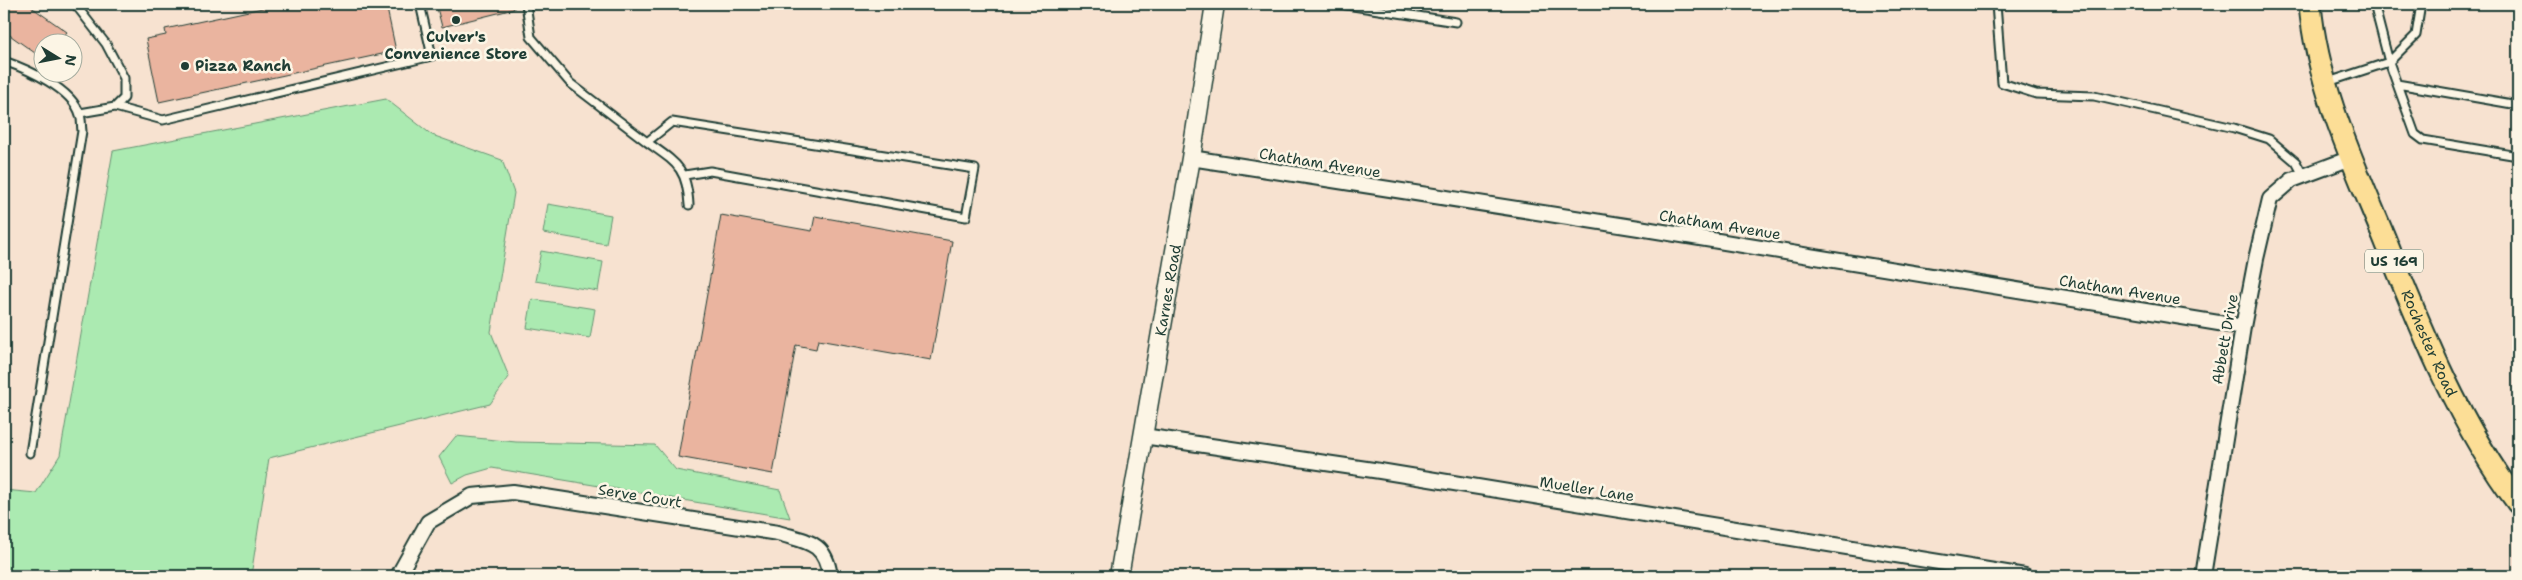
<svg xmlns="http://www.w3.org/2000/svg" width="2522" height="580" font-family="'Shantell Sans',sans-serif">
  <rect width="100%" height="100%" fill="#f7e2d0"/>
  <filter id="ink" filterUnits="userSpaceOnUse"><feTurbulence type="fractalNoise" baseFrequency=".02" numOctaves="2"/><feDisplacementMap in="SourceGraphic" scale="10" xChannelSelector="R" yChannelSelector="G"/><feConvolveMatrix kernelMatrix="1 2 1 2 8 2 1 2 1" color-interpolation-filters="sRGB"/></filter>
  <g filter="url(#ink)">
    <path fill="#abeab1" stroke="#659472" d="M386 99 432 135 502 160 514 193 491 332 509 377 490 404 269 458 251 576H4V490L36 493 60 455 113 151Z
      M548 204 611 215 606 244 543 233Z
      M541 251 603 262 598 291 535 281Z
      M532 299 595 309 590 338 527 328Z
      M456 436 516 442 655 445 676 470 780 490 790 518 492 468 467 475 452 483 439 457Z"/>
    <path fill="#eab49f" stroke="#1f3d34" d="M8 4H27L67 32 59 42H42V58L4 31V10Z
      M281 4H386L396 51 159 102 146 39 166 35 165 29Z
      M436 4H513L514 9 442 27Z
      M721 215 812 231 815 216 952 241 931 360 818 340 816 349 796 345 773 474 678 457Z"/>
    <g fill="none" stroke-linecap="round" stroke-linejoin="round">
      <defs>
        <path id="service" d="M75 4 106 44 124 78V98L115 107 80 113
          M526 4 531 37 570 83 647 142 672 122 975 169 966 217 710 171 685 175
          M1340 4 1456 22
          M1996 4 2002 83 2036 94 2094 96 2234 128 2269 139 2296 162 2303 175
          M2374 4 2389 62 2415 134 2423 140 2518 156
          M4 61C27 69 73 89 80 115 82 120 81 125 82 131L30 453
          M2328 82 2389 62 2416 35 2421 4
          M2397 84 2518 105
          M115 107 163 120 432 56 420 4
          M647 142C676 163 687 167 689 205"/>
        <path id="minor" d="M1191 158 1639 228 2243 327
          M1143 436 1380 471 2025 576
          M398 576 428 522 472 496 513 492 778 533C807 542 825 541 830 576
          M2203 576 2243 327 2256 259 2270 199 2292 180 2351 158"/>
        <g id="tertiary">
          <path id="s1" d="M1119 576 1191 158 1215 4"/>
        </g>
        <g id="primary">
          <path id="s2" d="M2310 4C2317 85 2353 162 2384 237 2421 329 2458 423 2518 503"/>
        </g>
      </defs>
      <use href="#service" stroke="#1f3d34" stroke-width="11"/>
      <use href="#minor" stroke="#1f3d34" stroke-width="18"/>
      <use href="#tertiary" stroke="#1f3d34" stroke-width="21"/>
      <use href="#primary" stroke="#1f3d34" stroke-width="25"/>
      <use href="#service" stroke="#fcf5e5" stroke-width="7"/>
      <use href="#minor" stroke="#fcf5e5" stroke-width="14"/>
      <use href="#tertiary" stroke="#fcf5e5" stroke-width="18"/>
      <use href="#primary" stroke="#fcde96" stroke-width="21"/>
    </g>
  </g>
  <g fill="#1f3d34" stroke="#fcf5e5" stroke-width="2">
    <circle cx="456" cy="20" r="5"/>
    <circle cx="185" cy="66" r="5"/>
  </g>
  <g text-anchor="middle" dominant-baseline="central" stroke-width="5" stroke-linejoin="round" paint-order="stroke">
    <rect fill="#fcf5e5" stroke="#617469" stroke-width="1" x="2365" y="249.5" width="58" height="23" rx="4"/>
    <g font-size="14" font-weight="bold" fill="#1f3d34">
      <text x="2394" y="261">US 169</text>
    </g>
    <g font-size="15" font-weight="bold" fill="#1f3d34" stroke="#fcf5e5">
      <text x="456" y="37">Culver's<tspan x="456" dy="17">Convenience Store</tspan></text>
      <text x="195" y="66" text-anchor="start">Pizza Ranch</text>
    </g>
    <g font-size="15" fill="#1f3d34" stroke="#fcf5e5">
      <text transform="translate(1320 163) rotate(9)">Chatham Avenue</text>
      <text transform="translate(1720 225) rotate(9)">Chatham Avenue</text>
      <text stroke="none"><textPath href="#s1" startOffset="290">Karnes Road</textPath></text>
      <text transform="translate(2120 290) rotate(9)">Chatham Avenue</text>
      <text transform="translate(2225 339) rotate(-80)">Abbett Drive</text>
      <text stroke="none"><textPath href="#s2" startOffset="361">Rochester Road</textPath></text>
      <text transform="translate(1587 489) rotate(9)">Mueller Lane</text>
      <text transform="translate(640 496) rotate(9)">Serve Court</text>
    </g>
  </g>
  <rect width="2522" height="580" fill="none" stroke="#fcf5e5" stroke-width="20"/>
  <rect x="10" y="10" width="2502" height="560" fill="none" stroke="#1f3d34" stroke-width="2" filter="url(#ink)"/>
  <g transform="translate(58 58) rotate(100)"><circle r="24" fill="#fcf5e5" stroke="#a4ab9e"/>
  <path d="M0-4L9 19L0 12L-9 19Z" fill="#1f3d34"/>
  <text y="-8" font-size="14" font-weight="bold" text-anchor="middle" fill="#1f3d34">N</text>
  </g>
</svg>
